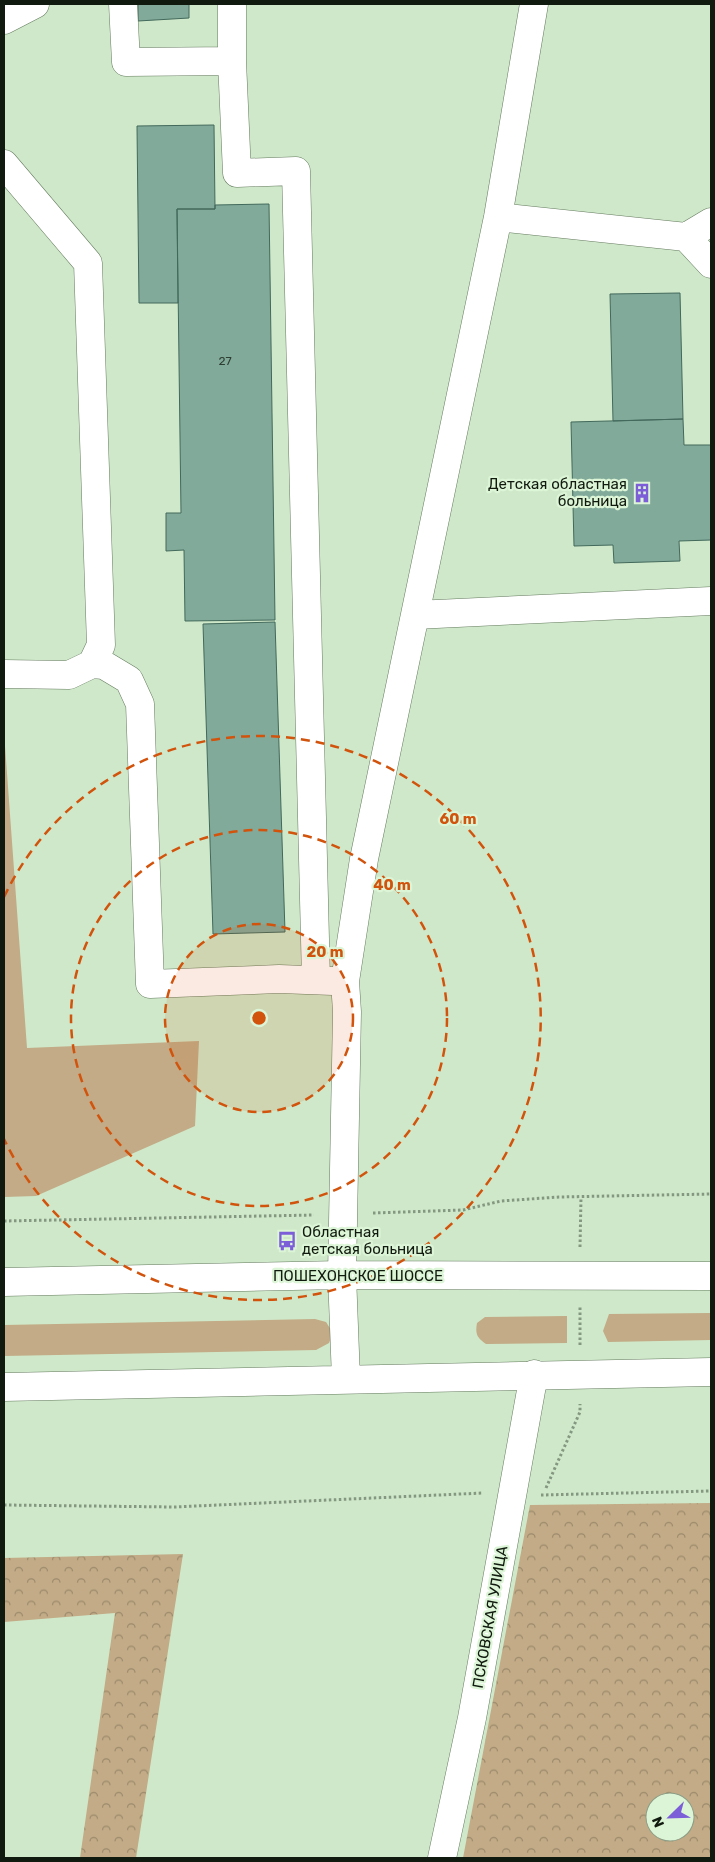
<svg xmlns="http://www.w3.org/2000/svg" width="715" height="1862" font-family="Rubik,sans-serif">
  <defs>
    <pattern id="forest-crowns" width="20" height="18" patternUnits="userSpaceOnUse" patternTransform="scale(1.25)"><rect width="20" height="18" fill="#c2ab86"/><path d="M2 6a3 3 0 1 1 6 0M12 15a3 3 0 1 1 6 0" fill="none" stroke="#9c8a6c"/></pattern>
  </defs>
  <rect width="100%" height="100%" fill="#cfe8c9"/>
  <path fill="#c2ab86" d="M4 732 27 1048 199 1041 195 1126 36 1196 4 1197Z
    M711 1313V1340L608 1342 603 1331 609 1314Z
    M567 1316V1343L486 1344C477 1338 475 1334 477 1323L485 1317Z
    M315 1319 326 1322 333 1333 329 1343 316 1350 4 1356V1325Z"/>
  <path fill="url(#forest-crowns)" fill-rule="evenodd" d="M711 1503V1858H463L530 1505ZM655 1802H685V1832H655Z
    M183 1554 136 1858H80L115 1613 4 1622V1558Z"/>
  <path fill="#82aa9b" stroke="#42695b" d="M138 4H189V18L138 21Z
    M214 125 215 209H177L178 303H139L137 126Z
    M269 204 275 620 185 621 184 550 166 551V513H181L177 209H215V205Z
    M680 293 683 419 613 421 610 294Z
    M683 419 684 445H711V540L679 541 680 561 614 563 613 545 574 546 571 422Z
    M275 622 285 932 213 934 203 624Z"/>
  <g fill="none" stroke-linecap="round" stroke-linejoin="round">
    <defs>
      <path id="minor" d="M123 4 126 62 232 61 237 173 296 171 316 980
        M4 20 35 4
        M232 61V4
        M4 164 88 263 101 645 92 664 69 675 4 674
        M498 217 686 237 711 264
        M686 237 711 222
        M415 615 711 601
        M92 664 104 665 129 680 140 704 150 984 279 979 333 981
        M342 1275 347 1012 345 981 364 859 498 217 534 4
        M442 1858 472 1718 534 1374"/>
      <path id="major" d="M342 1275 346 1379
        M4 1282 342 1275 711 1276
        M4 1387 711 1372"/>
    </defs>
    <use href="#minor" stroke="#657b5f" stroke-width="29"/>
    <use href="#major" stroke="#657b5f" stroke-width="29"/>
    <path stroke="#849780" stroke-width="3" stroke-dasharray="2.5 2.5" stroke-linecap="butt" d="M373 1213 463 1210 501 1201 559 1197 711 1194
      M4 1221 314 1215
      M580 1247 581 1197
      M580 1345V1306
      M546 1488 580 1412V1404
      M541 1495 711 1491
      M4 1505 174 1507 483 1493"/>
    <use href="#minor" stroke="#fff" stroke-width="28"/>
    <use href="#major" stroke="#fff" stroke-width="28"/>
  </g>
  <circle cx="259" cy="1018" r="94" fill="#d2530c" fill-opacity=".12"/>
  <g fill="none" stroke="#d2530c" stroke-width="2.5" stroke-dasharray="9 6">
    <circle cx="259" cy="1018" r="94"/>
    <circle cx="259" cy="1018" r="188"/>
    <path d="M4 897A282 282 0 1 1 4 1139"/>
  </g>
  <defs>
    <symbol id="building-bare" viewBox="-9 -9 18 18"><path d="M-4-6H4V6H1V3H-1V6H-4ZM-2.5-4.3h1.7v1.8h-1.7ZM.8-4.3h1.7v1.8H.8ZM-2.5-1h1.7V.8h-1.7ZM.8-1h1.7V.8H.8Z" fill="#7c5ed8" stroke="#dcf5d6" stroke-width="2.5" paint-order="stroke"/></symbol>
    <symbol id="bus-bare" viewBox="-9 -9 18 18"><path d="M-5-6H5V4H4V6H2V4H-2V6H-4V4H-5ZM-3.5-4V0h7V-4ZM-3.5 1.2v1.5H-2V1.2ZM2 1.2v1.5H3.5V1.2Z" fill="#7c5ed8" stroke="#dcf5d6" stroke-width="2.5" paint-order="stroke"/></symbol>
  </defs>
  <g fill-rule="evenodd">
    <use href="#building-bare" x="628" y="479" width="28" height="28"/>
    <use href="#bus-bare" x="273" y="1227" width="28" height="28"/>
  </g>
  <g text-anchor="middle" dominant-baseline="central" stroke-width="4.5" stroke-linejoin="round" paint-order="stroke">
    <g font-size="12" fill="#2d3e32">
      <text x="225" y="361">27</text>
    </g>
    <g font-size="15" fill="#111a0f" stroke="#dcf5d6" text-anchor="end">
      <text x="627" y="484">Детская областная<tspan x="627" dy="17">больница</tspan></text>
      <text x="302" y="1232" text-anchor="start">Областная<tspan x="302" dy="17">детская больница</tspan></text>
    </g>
    <g font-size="15" fill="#111a0f" stroke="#dcf5d6">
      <text x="358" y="1276">ПОШЕХОНСКОЕ ШОССЕ</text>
      <text transform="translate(490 1617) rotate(-80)">ПСКОВСКАЯ УЛИЦА</text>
    </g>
  </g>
  <circle cx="259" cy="1018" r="8" fill="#d2530c" stroke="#dcf5d6" stroke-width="2.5"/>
  <g font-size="15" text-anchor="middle" font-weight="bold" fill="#d2530c" stroke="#dcf5d6" stroke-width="4.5" stroke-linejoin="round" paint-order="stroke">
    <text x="458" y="824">60 m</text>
    <text x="392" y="890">40 m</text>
    <text x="325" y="957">20 m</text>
  </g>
  <rect width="715" height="1862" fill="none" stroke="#111a0f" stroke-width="10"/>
  <g transform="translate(670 1817) rotate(247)"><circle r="24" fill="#dcf5d6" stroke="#8b9d86"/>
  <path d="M0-4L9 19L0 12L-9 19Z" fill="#7c5ed8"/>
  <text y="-8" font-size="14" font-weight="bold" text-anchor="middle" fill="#111a0f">N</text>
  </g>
</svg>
